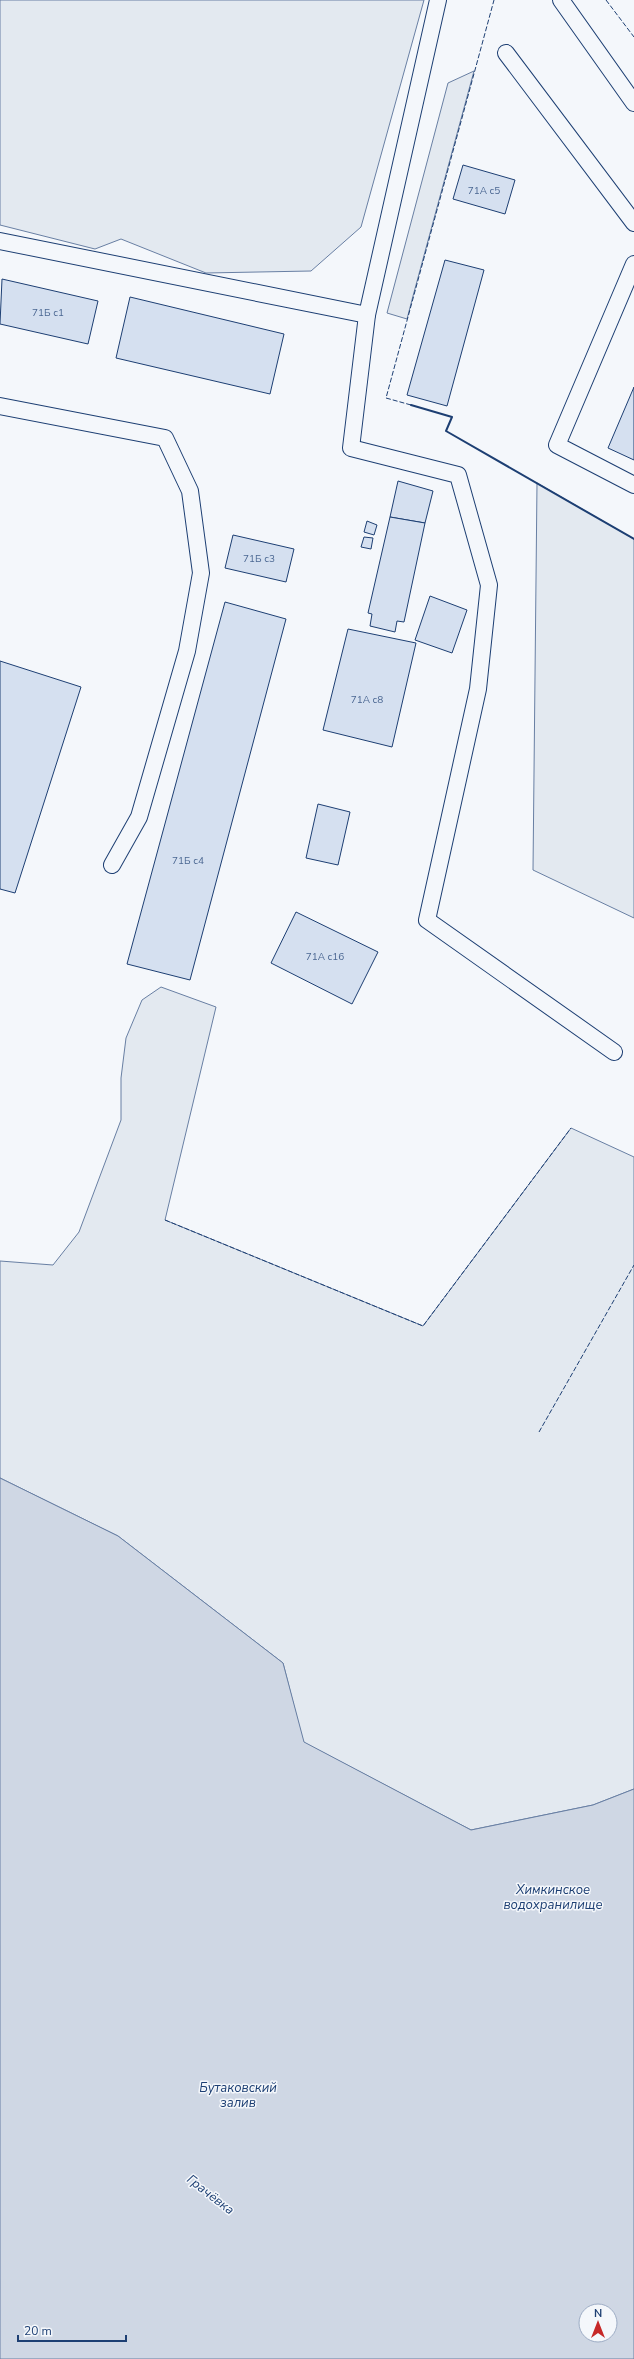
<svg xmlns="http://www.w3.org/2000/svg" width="634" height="2359" font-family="'Nunito Sans',sans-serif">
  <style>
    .green { fill: #e3e9f0; stroke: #687fa3 }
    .water { fill: #cfd7e4; stroke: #687fa3; fill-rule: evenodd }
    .building { fill: #d5e0f0; stroke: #1d3f73 }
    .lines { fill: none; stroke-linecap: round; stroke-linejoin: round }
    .service-casing { stroke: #1d3f73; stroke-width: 18 }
    .service { stroke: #f4f7fb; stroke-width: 16 }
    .fence { stroke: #1d3f73; stroke-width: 1; stroke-dasharray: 5 2; stroke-linecap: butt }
    .wall { stroke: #1d3f73; stroke-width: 2 }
    .labels { text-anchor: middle; stroke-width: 3; stroke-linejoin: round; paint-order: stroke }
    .number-label { font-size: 10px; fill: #4b6792 }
    .water-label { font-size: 13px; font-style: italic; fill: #1d3f73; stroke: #f4f7fb }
  </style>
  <rect width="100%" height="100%" fill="#f4f7fb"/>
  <!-- green -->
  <g class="green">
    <path d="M0,0H424L361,227L311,271L206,273L121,239L95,249L0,225Z"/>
    <path d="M474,71L413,296L407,319L387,313L448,83Z"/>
    <path d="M537,483L634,539V918L533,870Z"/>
    <path d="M161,987L216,1007L165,1220L423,1326L571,1128L634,1157V1789L593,1805L471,1830L303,1742L283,1663L118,1536L0,1478V1261L53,1265L79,1232L121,1120V1078L126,1038L142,1000Z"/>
  </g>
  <!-- water -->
  <path class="water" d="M0,1478L118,1536L283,1663L304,1742L471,1830L593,1805L634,1789V2359H0ZM586,2311H610V2335H586Z"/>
  <!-- building -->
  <g class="building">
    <path d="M463,165L515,180L505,214L453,199Z"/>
    <path d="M445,260L484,270L447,406L407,395Z"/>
    <path d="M2,279L98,301L88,344L0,324Z"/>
    <path d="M130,297L284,334L270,394L116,358Z"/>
    <path d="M634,387V460L608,448Z"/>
    <path d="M398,481L433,491L425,523L390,517Z"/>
    <path d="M390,517L425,523L404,622L397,621L395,632L370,626L372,614L368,613Z"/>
    <path d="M367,521L377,525L374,535L364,532Z"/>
    <path d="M233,535L294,549L286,582L225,568Z"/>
    <path d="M364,537L373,538L371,549L361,547Z"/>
    <path d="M430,596L467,610L452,653L415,640Z"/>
    <path d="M225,602L286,619L190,980L127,964Z"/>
    <path d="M348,629L416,643L392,747L323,730Z"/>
    <path d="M0,661L81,687L15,893L0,889Z"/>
    <path d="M318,804L350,812L338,865L306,858Z"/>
    <path d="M296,912L378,952L352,1004L271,963Z"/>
  </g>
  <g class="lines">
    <!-- service casing -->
    <g class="service-casing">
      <g id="service">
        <path d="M438,0L367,315L351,448L458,475L489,585L478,689L427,920L614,1052"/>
        <path d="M561,0L634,103"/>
        <path d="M506,53L634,223"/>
        <path d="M0,241L367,315"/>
        <path d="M634,264L557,445L634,485"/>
        <path d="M0,406L165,438L190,491L201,573L187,651L139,817L112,865"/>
      </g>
    </g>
    <!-- service -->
    <use href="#service" class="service"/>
    <!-- fence -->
    <g class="fence">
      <path d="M606,0L634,37"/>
      <path d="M411,405L386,398L494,0"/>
      <path d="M165,1220L423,1326L571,1128"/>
      <path d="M539,1432L634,1265"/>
    </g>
    <!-- wall -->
    <path class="wall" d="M411,405L452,417L446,431L634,539"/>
  </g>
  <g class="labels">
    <!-- number labels -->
    <g class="number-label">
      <text x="484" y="194">71А с5</text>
      <text x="48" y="316">71Б с1</text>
      <text x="259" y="562">71Б с3</text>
      <text x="367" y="703">71А с8</text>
      <text x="188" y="864">71Б с4</text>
      <text x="325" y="960">71А с16</text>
    </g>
    <!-- water labels -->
    <g class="water-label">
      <text x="553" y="1894">Химкинское<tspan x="553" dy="15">водохранилище</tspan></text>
      <text x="238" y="2092">Бутаковский<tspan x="238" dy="15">залив</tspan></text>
      <text transform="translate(211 2194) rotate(38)" y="5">Грачёвка</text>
    </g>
  </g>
  <!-- north arrow -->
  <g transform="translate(598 2323)"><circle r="19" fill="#f4f7fb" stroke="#9eadc5"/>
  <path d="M0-3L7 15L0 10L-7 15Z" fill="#c62828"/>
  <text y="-6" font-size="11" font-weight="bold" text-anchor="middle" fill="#1d3f73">N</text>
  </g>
  <!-- scale -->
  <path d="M18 2335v6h108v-6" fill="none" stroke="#1d3f73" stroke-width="2"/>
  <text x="24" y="2335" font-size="12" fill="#1d3f73" stroke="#f4f7fb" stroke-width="3" paint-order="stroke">20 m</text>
</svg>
